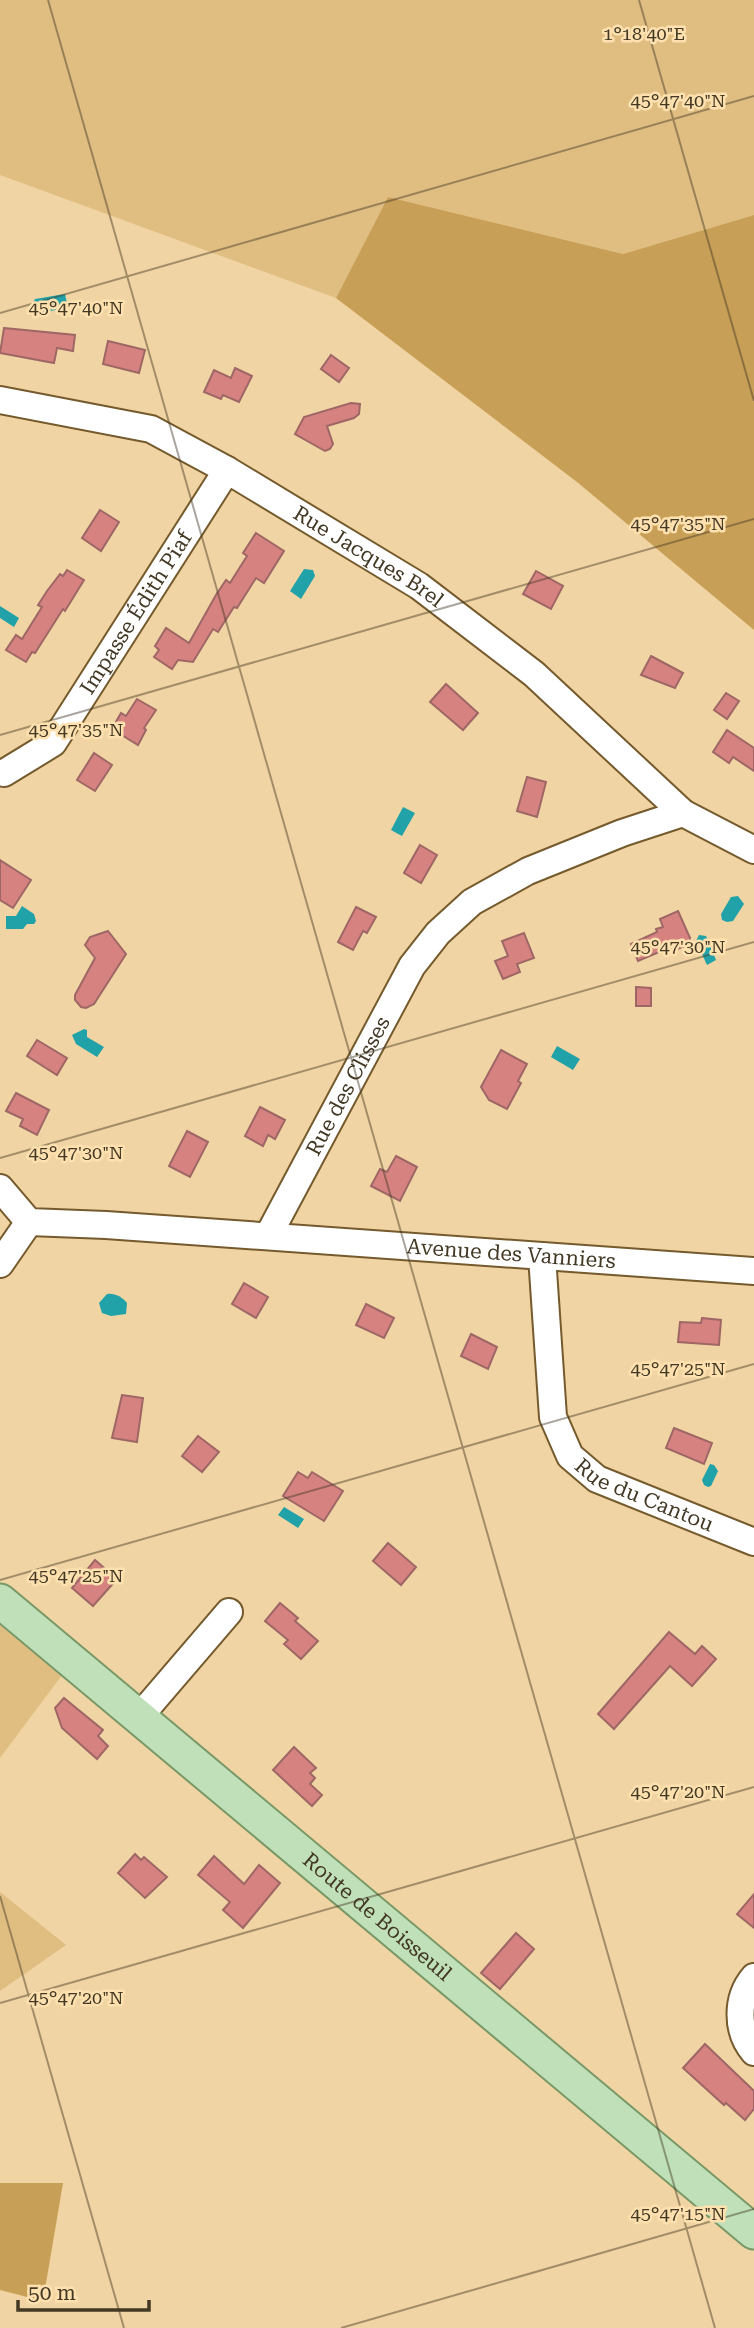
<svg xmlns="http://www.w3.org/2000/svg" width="754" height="2328" font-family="'Roboto Serif',serif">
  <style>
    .green { fill: #e0be82 }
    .forest { fill: #c89f56 }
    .water { fill: #21a2a9 }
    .building { fill: #d68281; stroke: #9e6766; stroke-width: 2 }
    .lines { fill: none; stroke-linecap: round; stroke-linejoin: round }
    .minor-casing { stroke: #745a2c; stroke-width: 30 }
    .major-casing { stroke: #799867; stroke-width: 37 }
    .minor { stroke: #fff; stroke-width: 26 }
    .major { stroke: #c0e0b9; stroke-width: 33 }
    .ticks { fill: none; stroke: #433824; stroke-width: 2; stroke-opacity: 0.45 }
    .labels { text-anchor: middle; stroke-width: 5; stroke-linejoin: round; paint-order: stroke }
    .street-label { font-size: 21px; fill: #433824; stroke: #fee1af }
    .ticks-label { font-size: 18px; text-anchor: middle; fill: #433824; stroke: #fee1af; stroke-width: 5; stroke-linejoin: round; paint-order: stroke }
  </style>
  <rect width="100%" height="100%" fill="#f1d4a3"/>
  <!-- green -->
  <g class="green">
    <path d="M0,0H754V215L623,254L388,197L336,298L0,175Z"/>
    <path d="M0,1625L62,1675L0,1758Z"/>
    <path d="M0,1892L66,1945L0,1991Z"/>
  </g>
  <!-- forest -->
  <g class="forest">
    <path d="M388,197L623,254L754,215V630L577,482L336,298Z"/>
    <path d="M0,2183H63L43,2301L0,2290Z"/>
  </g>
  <!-- water -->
  <g class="water">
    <path d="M65,294L68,308L38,313L32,305L35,299Z"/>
    <path d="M304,569L313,570L315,576L301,599L290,591Z"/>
    <path d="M0,606L19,618L14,627L0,618Z"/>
    <path d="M403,807L415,813L402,836L391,830Z"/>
    <path d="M738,896L744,904L733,921L727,922L722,920L721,914L731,897Z"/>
    <path d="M22,906L34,914L36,921L34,924H27L23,929H6V916H16Z"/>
    <path d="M699,935L706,936L716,960L707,965L696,941Z"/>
    <path d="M84,1029L87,1030V1037L104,1047L97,1057L76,1044L72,1035Z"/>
    <path d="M557,1046L580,1059L573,1070L551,1057Z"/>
    <path d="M107,1294C115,1293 122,1297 127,1303L126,1314L111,1316L102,1313L99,1303Z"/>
    <path d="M710,1464L714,1465L718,1471L711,1486L708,1487L704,1485L702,1480Z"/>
    <path d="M284,1507L304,1519L298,1528L278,1515Z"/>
  </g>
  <!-- building -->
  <g class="building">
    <path d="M4,328L75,335L73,351L57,348L54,363L0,353Z"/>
    <path d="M108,341L145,350L139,373L103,364Z"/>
    <path d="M331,355L349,368L339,382L321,369Z"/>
    <path d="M235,368L252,376L239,402L223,395L221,399L204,392L214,370L231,378Z"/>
    <path d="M351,403L360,404L359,414L354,418L327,426L333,444L330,449L325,451L295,434L304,417Z"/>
    <path d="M100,510L119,522L101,551L82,538Z"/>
    <path d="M256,533L284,551L264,583L256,578L237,608L234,607L218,632L213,629L193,662L178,660L172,669L154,657L159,650L155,646L166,628L189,643L216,595L226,580L230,583L247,556L243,553Z"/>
    <path d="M67,570L84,580L65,611L63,609L35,653L32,652L26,662L6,650L16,635L22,639L42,607L38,605L47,591L60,574L63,576Z"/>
    <path d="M536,571L563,586L551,609L523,594Z"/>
    <path d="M651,656L683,673L675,688L641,675Z"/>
    <path d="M446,684L478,713L463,730L430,702Z"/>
    <path d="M726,693L739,701L727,719L714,710Z"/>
    <path d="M137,699L156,710L144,728L146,730L138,745L112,729L121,713L126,716Z"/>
    <path d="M727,730L754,748V771L733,757L729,763L713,752Z"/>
    <path d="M94,753L112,765L95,791L77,780Z"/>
    <path d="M527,777L546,782L537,817L517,811Z"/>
    <path d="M420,845L437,855L421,883L404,873Z"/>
    <path d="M0,860L31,880L13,908L0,900Z"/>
    <path d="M356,907L376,917L367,933L363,931L353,950L338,942Z"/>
    <path d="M678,911L690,938L689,944L675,950L671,947L638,961L631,944L657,932L656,929L663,927L660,919Z"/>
    <path d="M108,931L126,954L94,1004L86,1008L81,1007L75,1000V995L95,958L85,945L90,937Z"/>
    <path d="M524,933L534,958L517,964L520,972L503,979L495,961L508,956L502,941Z"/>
    <path d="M636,987L651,988V1006H636Z"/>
    <path d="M37,1040L67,1058L57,1075L27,1056Z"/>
    <path d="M501,1050L527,1064L518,1081L521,1083L507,1109L489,1100L481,1087Z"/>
    <path d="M16,1093L49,1110L37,1135L20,1126L23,1119L6,1111Z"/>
    <path d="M260,1107L285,1120L275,1139L268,1135L263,1146L245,1136Z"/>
    <path d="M187,1131L208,1142L190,1177L169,1166Z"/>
    <path d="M396,1156L417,1167L400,1201L371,1186L380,1169L387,1172Z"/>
    <path d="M244,1283L268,1297L256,1318L232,1304Z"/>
    <path d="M366,1304L394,1318L384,1338L356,1325Z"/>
    <path d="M702,1318L721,1320L719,1345L678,1342L680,1322L701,1323Z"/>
    <path d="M471,1334L497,1347L488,1369L461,1356Z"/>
    <path d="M122,1395L143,1398L137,1442L112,1438Z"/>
    <path d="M674,1428L712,1443L704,1464L666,1448Z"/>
    <path d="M198,1436L219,1452L202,1472L182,1456Z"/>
    <path d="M298,1472L308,1478L312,1472L343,1491L324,1521L283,1496Z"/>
    <path d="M388,1543L416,1567L401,1585L373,1561Z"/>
    <path d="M95,1560L117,1579L93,1606L72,1588Z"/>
    <path d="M280,1603L298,1618L295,1621L318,1641L301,1659L284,1644L288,1640L265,1621Z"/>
    <path d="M669,1632L695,1654L702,1646L716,1659L692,1686L670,1666L614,1729L598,1714Z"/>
    <path d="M64,1698L103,1730L98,1736L108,1746L97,1759L62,1728L55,1708Z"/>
    <path d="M294,1747L316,1768L310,1773L315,1778L310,1784L322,1795L312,1806L273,1770Z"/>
    <path d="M135,1854L141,1860L144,1857L167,1877L145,1898L118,1873Z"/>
    <path d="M214,1856L244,1884L259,1865L280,1883L243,1928L223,1910L230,1902L198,1875Z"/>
    <path d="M754,1894V1928L737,1914Z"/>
    <path d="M516,1933L534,1949L500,1989L481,1973Z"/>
    <path d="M705,2044L754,2091V2109L745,2120L726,2103L724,2105L683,2068Z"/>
  </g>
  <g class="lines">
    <!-- minor casing -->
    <g class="minor-casing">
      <g id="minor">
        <path id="s1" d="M0,400L151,429L227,470L419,586L534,674L683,813L754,850"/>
        <path id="s2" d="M4,773L53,743L227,470"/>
        <path id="s3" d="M0,1188L29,1222L106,1225L754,1271"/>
        <path id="s4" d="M268,1236L412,966L438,933L472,902L528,871L622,833L683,813"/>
        <path id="s5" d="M542,1256L553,1417L570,1456L597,1479L754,1542"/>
        <path d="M0,1264L29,1222"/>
        <path d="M139,1717L229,1612"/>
        <path d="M754,1977C736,1998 736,2031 754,2052"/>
      </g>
    </g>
    <!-- major casing -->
    <g class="major-casing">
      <g id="major">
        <path id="s6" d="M0,1601L754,2232"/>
      </g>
    </g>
    <!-- minor -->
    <use href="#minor" class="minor"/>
    <!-- major -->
    <use href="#major" class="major"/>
  </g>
  <!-- ticks -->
  <path class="ticks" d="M48,0L715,2328M639,0L754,401M0,313L754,96M0,735L754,519M0,1158L754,942M0,1580L754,1364M0,1896L124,2328M0,2003L754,1787M341,2328L754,2209"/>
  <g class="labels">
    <!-- street labels -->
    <g class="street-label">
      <text dy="7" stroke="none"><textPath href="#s1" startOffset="406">Rue Jacques Brel</textPath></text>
      <text dy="7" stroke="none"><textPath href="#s2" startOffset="212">Impasse Édith Piaf</textPath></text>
      <text dy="7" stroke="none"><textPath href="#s4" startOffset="170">Rue des Clisses</textPath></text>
      <text dy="7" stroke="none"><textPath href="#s3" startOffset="528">Avenue des Vanniers</textPath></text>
      <text dy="7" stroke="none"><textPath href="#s5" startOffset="289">Rue du Cantou</textPath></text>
      <text dy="7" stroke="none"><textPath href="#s6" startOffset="492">Route de Boisseuil</textPath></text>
    </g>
  </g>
  <g class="ticks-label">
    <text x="644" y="40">1°18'40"E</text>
    <text x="678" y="107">45°47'40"N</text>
    <text x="76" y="314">45°47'40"N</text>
    <text x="678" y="530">45°47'35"N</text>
    <text x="76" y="736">45°47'35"N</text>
    <text x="678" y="953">45°47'30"N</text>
    <text x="76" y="1159">45°47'30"N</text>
    <text x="678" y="1375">45°47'25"N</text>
    <text x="76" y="1582">45°47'25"N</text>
    <text x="678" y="1798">45°47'20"N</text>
    <text x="76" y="2004">45°47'20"N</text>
    <text x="678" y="2220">45°47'15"N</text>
  </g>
  <!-- scale -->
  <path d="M18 2300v10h131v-10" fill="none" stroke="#433824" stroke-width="3.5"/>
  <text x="28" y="2300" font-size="21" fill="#433824" stroke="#fee1af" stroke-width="5" paint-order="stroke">50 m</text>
</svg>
